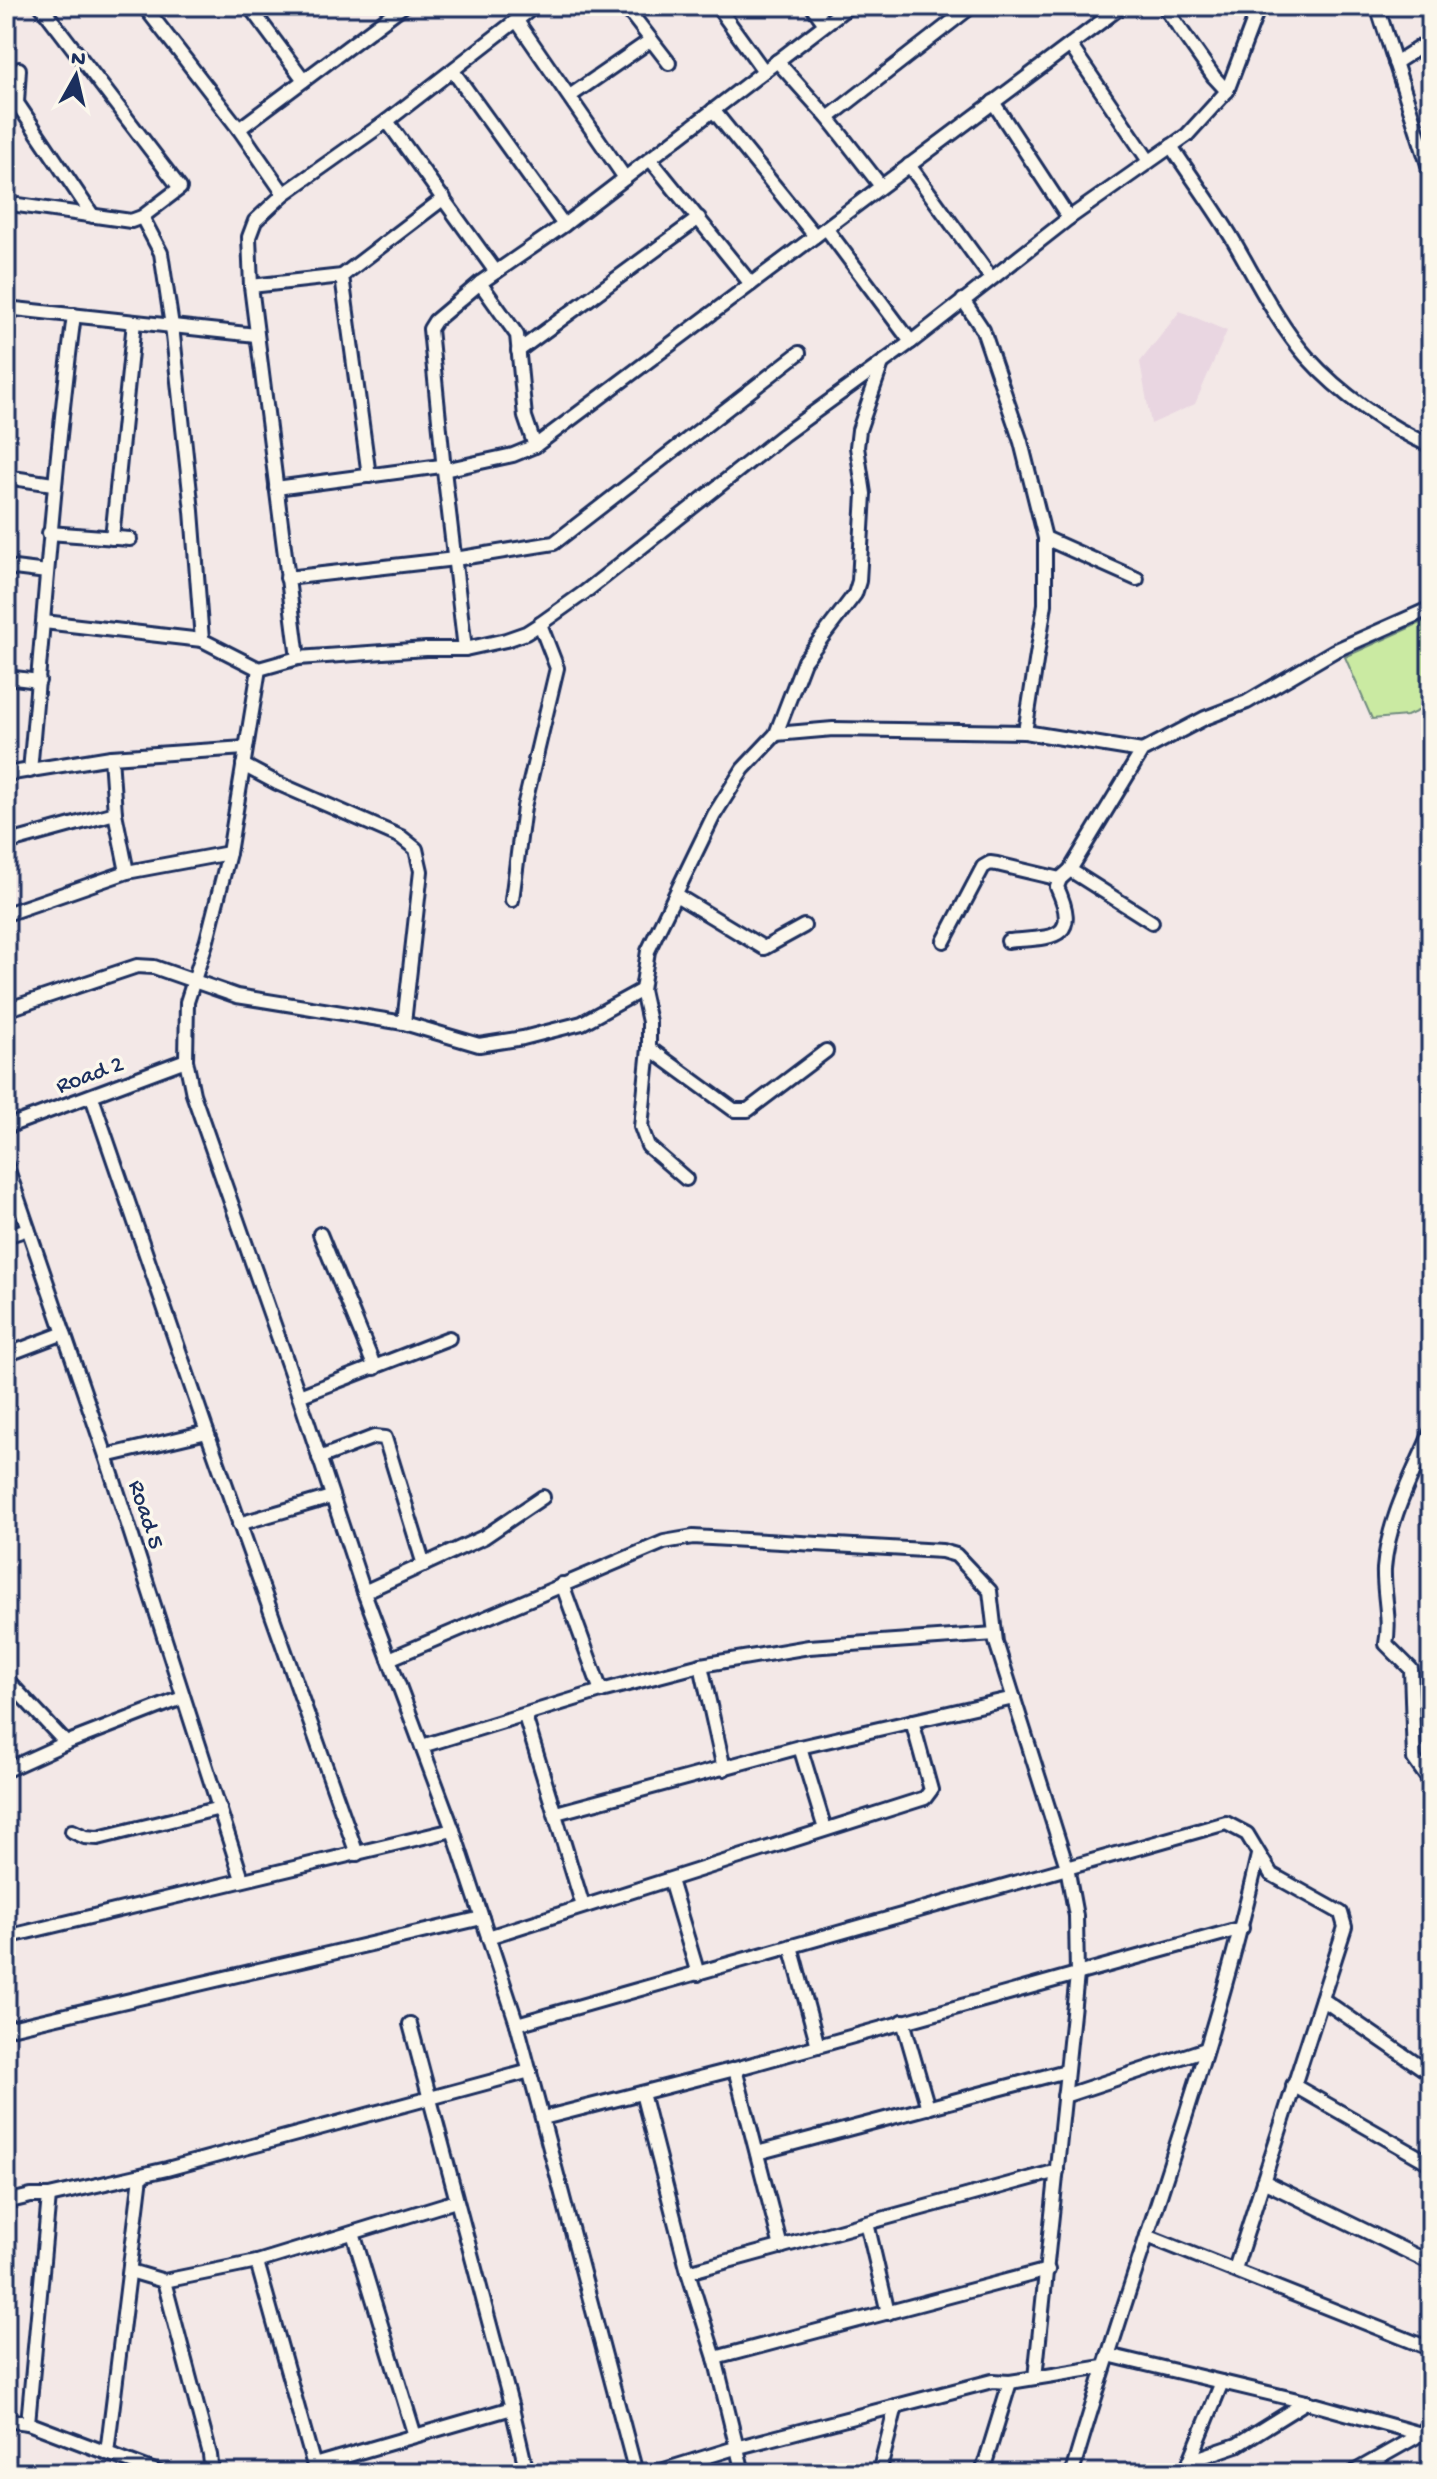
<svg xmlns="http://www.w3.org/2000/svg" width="1437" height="2479" font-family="'Gochi Hand',sans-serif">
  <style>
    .built { fill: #e9d6e1 }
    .green { fill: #caeaa2; stroke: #728c80; stroke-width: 2 }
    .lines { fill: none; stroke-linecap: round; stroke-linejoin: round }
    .minor-casing { stroke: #1b2f5e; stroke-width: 18 }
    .minor { stroke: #fbf7ec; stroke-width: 12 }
    .labels { text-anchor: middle; stroke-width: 7; stroke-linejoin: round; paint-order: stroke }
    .street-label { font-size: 24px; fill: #1b2f5e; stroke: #fbf7ec }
  </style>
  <rect width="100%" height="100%" fill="#f3e8e7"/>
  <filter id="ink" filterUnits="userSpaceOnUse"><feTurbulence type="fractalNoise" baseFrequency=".0125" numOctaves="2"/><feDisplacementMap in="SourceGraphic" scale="16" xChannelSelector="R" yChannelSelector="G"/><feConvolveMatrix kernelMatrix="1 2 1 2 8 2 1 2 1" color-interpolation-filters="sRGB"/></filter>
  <g filter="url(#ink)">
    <!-- built -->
    <path class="built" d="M1180,311L1227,331L1195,404L1151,424L1140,362Z"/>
    <!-- green -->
    <path class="green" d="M1431,618V705L1407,716L1372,719L1345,657Z"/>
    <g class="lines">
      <!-- minor casing -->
      <g class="minor-casing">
        <g id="minor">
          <path d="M144,6L239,129L284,194"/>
          <path d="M249,6L304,80"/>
          <path d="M625,6L669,63"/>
          <path d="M717,6L764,71"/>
          <path d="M812,6L825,24"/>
          <path d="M1164,6L1214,77L1227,91"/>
          <path d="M1377,6L1431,174"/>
          <path d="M517,21L625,178"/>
          <path d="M1070,45L1149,161"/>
          <path d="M777,61L828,118L881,186"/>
          <path d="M1395,63L1431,40"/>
          <path d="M19,69L17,103L93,216"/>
          <path d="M453,71L564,225"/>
          <path d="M570,96L651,40"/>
          <path d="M993,102L1069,218"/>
          <path d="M713,110L815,236"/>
          <path d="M828,118L972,6"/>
          <path d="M387,121L496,272"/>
          <path d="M239,129L403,6"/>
          <path d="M1171,146C1191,177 1213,206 1232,238C1255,277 1277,323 1307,357C1340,394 1386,426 1431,446"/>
          <path d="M650,159L751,284"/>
          <path d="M909,165L991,278"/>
          <path d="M18,205L131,221L142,217L180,188L41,6"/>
          <path d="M142,217L161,253L172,326L192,511L202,640"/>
          <path d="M826,228L911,342"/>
          <path d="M342,276L369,476"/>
          <path d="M480,283L517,335L525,417L535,446"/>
          <path d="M251,286L342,276L444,198"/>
          <path d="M963,300L983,330L1021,442L1045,538V604L1025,732"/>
          <path d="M6,308L256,335"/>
          <path d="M518,351L699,218"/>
          <path d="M6,477L53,484"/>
          <path d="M276,488L441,466L444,470L513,455L535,446L1122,6"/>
          <path d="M49,533L130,539"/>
          <path d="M112,538L134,322"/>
          <path d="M1045,538L1137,579"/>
          <path d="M6,567L47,572"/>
          <path d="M287,578L455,559L554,543L799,353"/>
          <path d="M44,622L202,640L259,669"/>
          <path d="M465,649L444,470L430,329L435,321L480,283L564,225L849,6"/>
          <path d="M298,658L251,286L249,237L255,221L284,194L387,121L535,6"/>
          <path d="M6,677L39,681"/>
          <path d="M776,734L833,729L1025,732L1142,751"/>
          <path d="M111,757L115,813L127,872"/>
          <path d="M243,765L277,783L401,837L416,849L421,871L404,1023"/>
          <path d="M30,771C44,619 54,467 74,315"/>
          <path d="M6,774L111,757L245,748"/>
          <path d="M6,843L115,813"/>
          <path d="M1070,870L1152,922"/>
          <path d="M676,895L764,948L804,926"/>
          <path d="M512,900L524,807L557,668L540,624"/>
          <path d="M6,914L127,872L229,853"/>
          <path d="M944,941L983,867L990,863L997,864L1060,879"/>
          <path d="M1008,941C1050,937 1082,942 1057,887L1060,879L1070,870L1142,751L1205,718L1247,702L1334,651L1431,608"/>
          <path d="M6,1010L137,966L154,967L237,996L404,1023L479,1045L523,1038L582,1023L642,990"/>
          <path d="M649,1048L734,1110H748L826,1051"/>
          <path d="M92,1097L207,1432L357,1854"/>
          <path d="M6,1127L186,1060"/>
          <path d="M6,1164L106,1456L242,1879"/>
          <path d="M686,1179L648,1146L641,1127L649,1048V1022L642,990L648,951L714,815L743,769L776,734L804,661L855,594L859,581L864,494L857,447L859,430L882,363"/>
          <path d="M320,1234L375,1368"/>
          <path d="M6,1236L28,1229"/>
          <path d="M6,1355L64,1333"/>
          <path d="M299,1396L449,1338"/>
          <path d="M1431,1432C1412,1477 1388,1519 1384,1569C1383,1594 1391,1618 1386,1644L1411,1669L1414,1759L1431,1783"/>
          <path d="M106,1456L207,1432"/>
          <path d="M319,1458L374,1437L385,1438L424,1565"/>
          <path d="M239,1524L331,1497"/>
          <path d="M562,1584L601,1691"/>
          <path d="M364,1592L484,1537L543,1497"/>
          <path d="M389,1659L664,1542L693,1537L942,1551L956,1555L990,1591L996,1642L1067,1867L1076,1916L1077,1975L1035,2378"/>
          <path d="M701,1665L724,1769"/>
          <path d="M6,1679L66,1743"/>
          <path d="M525,1716L583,1906"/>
          <path d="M422,1746L601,1691L701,1665L809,1647L995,1634"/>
          <path d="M800,1747L825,1829"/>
          <path d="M6,1770L66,1743L182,1698"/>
          <path d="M556,1813L800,1747L1014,1698"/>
          <path d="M72,1831L85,1837L98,1838L220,1808"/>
          <path d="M670,1880L698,1974"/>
          <path d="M6,1937L453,1830"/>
          <path d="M488,1937L925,1798L931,1790L912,1721"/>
          <path d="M791,1946L818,2046"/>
          <path d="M1322,1999L1431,2074"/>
          <path d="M903,2021L928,2108"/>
          <path d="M410,2024L512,2408L527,2473"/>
          <path d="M517,2024L1226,1823L1247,1834L1271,1874L1341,1913L1345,1927L1235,2269"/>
          <path d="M6,2029L482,1918"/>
          <path d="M735,2069L781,2247"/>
          <path d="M1293,2085L1431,2164"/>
          <path d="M642,2093L688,2272L715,2358L743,2473"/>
          <path d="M1064,2096L1206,2049"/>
          <path d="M543,2118L735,2069L1242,1928"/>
          <path d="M757,2153L1066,2071"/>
          <path d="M1263,2181L1431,2263"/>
          <path d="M6,2202L31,2196H49L167,2169L530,2071"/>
          <path d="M867,2223L888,2313"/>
          <path d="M353,2233L415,2436"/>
          <path d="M1147,2236L1431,2349"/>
          <path d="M257,2262L316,2473"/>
          <path d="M130,2271L164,2281L257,2262L456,2201"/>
          <path d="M688,2272L1057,2171"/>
          <path d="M164,2281L210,2455L212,2473"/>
          <path d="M1108,2355L1306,2402L1421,2434"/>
          <path d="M715,2358L1048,2270"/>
          <path d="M6,2420L28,2423L160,2473"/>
          <path d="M28,2423L49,2196"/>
          <path d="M107,2453L141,2176"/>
          <path d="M1190,2461L1237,2445L1306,2402"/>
          <path d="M314,2465L512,2408"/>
          <path d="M636,2473L517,2024L453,1830L364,1592L299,1396L193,1094L186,1060L187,1002L207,940L229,853L259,669L298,658L426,649H465L506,640L526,633L540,624L585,592L783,435L911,342L1069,218L1187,135L1227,91L1259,6"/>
          <path d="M654,2473L735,2448L992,2381L1010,2382L1103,2367"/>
          <path d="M879,2473L896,2406"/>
          <path d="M982,2473L1010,2382"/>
          <path d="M1072,2473C1132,2267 1211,2065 1258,1855"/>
          <path d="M1185,2473L1222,2382"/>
          <path d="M1352,2473L1421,2434L1431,2422"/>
        </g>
      </g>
      <!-- minor -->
      <use href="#minor" class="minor"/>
    </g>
  </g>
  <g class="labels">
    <!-- street labels -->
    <g class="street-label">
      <text transform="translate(89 1073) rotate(-20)" y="8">Road 2</text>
      <text transform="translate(148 1514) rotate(72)" y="8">Road 5</text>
    </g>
  </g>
  <!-- margin -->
  <rect width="1437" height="2479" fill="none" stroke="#fbf7ec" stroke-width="32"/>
  <rect x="16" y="16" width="1405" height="2447" fill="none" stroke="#1b2f5e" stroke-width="3" filter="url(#ink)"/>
  <!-- north arrow -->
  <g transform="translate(76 76) rotate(8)" stroke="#fbf7ec" stroke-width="6" paint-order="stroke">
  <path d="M0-6L14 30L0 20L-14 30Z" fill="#1b2f5e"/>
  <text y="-12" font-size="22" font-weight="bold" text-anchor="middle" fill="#1b2f5e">N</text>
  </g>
</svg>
